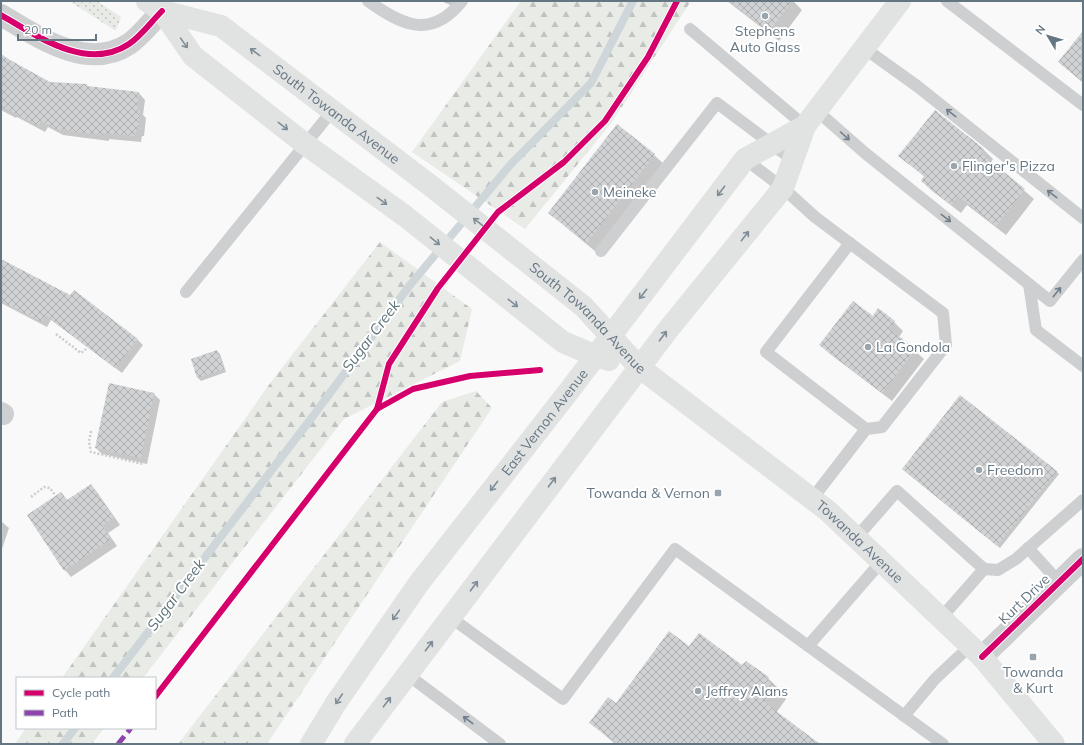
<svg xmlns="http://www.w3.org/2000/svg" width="1084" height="745" font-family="Mulish,sans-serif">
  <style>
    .grass { fill: url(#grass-dots) }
    .forest { fill: url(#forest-firs) }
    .shadow { fill: #0003 }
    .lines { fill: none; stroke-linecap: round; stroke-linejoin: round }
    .stream { stroke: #ced6d9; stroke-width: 8 }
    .building { fill: url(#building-cross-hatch) }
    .path { stroke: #cbcccd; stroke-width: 2.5; stroke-dasharray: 2 2; stroke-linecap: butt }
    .service { stroke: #cecfd0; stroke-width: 12 }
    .minor { stroke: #cecfd0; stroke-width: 22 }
    .secondary { stroke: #e1e2e2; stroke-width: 22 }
    .quiet { stroke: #8e44ad; stroke-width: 5; stroke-dasharray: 10 5; stroke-linecap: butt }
    .cycleway-casing { stroke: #fff; stroke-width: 8 }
    .cycleway { stroke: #d6006c; stroke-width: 6 }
    .oneway { stroke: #7e8c96 }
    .oneway2 { stroke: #707f8b }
    .poi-dot { fill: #99a4ac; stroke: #fff; stroke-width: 1.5 }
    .labels { text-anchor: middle; stroke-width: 4; stroke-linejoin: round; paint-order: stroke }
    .poi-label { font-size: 14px; fill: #657683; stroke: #fff; text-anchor: start }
    .street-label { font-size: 14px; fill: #657683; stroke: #fff }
    .water-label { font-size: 15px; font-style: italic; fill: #60757c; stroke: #fff }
  </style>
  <defs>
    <pattern id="grass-dots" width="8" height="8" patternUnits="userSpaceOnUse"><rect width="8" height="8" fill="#e8ebe6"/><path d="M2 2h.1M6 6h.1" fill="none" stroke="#c0c3c0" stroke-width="1.8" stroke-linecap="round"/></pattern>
    <pattern id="forest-firs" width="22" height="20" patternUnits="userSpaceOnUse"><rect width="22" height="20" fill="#e8ebe6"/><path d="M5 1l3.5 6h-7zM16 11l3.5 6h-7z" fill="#c0c3c0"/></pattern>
    <pattern id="building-cross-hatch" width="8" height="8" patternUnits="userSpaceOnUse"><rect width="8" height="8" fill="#d0d2d3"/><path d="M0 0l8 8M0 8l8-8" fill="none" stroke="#acafb1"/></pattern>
  </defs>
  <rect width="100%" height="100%" fill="#f9f9f9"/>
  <!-- grass -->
  <path class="grass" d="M69,1H97L121,17L116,31Z"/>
  <!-- forest -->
  <g class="forest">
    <path d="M521,1H691L612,122L525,229L412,152Z"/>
    <path d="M380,242L472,309L460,361L344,419L143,678H62L271,382Z"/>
    <path d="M476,391L492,408L267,744H178L442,402Z"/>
    <path d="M26,728H104L92,744H15Z"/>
  </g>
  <!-- shadow -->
  <g class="shadow">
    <path d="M441,1H460L457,8Z"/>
    <path d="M727,1H793L802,10L779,41Z"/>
    <path d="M1083,32V83L1059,62Z"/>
    <path d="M1,54L20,67L50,83L87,85L89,88L139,93L145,100L143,115L146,118L144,136H142L141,142L109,139V141L63,135L48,127L45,132L17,117L16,118L1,110Z"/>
    <path d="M935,112L984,150L993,159L991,162L1034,199L1006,235L967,205L961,213L931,190L922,181L925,177L900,156Z"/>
    <path d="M654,155L664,164L596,252L549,213Z"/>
    <path d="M1,260L137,339L143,345L122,373L51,320L47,327L1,303Z"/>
    <path d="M873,318L894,322L903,331L899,337L924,359L892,401L830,354L821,345Z"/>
    <path d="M217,351L220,354L226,372L201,381L198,378L192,360Z"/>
    <path d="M109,385L154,394L160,400L147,464L102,454L96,448Z"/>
    <path d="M1056,471L1059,474L1000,548L906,472Z"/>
    <path d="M91,485L97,492L120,525L108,533L117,546L71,577L65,570L28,516L61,493L68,501Z"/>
    <path d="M1,521L9,528L1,552Z"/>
    <path d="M689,648L768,678L780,690L779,692L786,699L776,713L818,744H615L591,723Z"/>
  </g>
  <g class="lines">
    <!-- stream -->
    <g class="stream">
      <path d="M113,678L313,416L410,285L511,164L591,83L633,1"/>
      <path d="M63,744L75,728"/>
    </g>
  </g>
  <!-- building -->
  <g class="building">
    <path d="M729,1H792L769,32Z"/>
    <path d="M1083,31V82L1058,62Z"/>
    <path d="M1,55L50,82L87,84V86L139,92L137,110H140L138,131L136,130L135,136L103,133V135L56,129L41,121L39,126L1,106Z"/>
    <path d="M935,110L984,149L981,153L1025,189L996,226L958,196L951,205L921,181L924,176L898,156Z"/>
    <path d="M617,124L655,154L587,243L548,213Z"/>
    <path d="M1,259L70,295L74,290L138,339L115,368L45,315L42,322L1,301Z"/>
    <path d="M853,301L873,316L878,308L895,321L889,329L916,349L882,393L819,345Z"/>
    <path d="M217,350L224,369L197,378L191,359Z"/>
    <path d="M109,383L154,393L141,458L95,448Z"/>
    <path d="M960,395L1057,471L997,546L902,469Z"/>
    <path d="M91,484L114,518L102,526L111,539L64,571L27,515L61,492L67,500Z"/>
    <path d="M669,631L689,646L699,633L742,665L746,661L769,677L767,680L775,686L764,702L820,744H618L589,723L608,697L616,703Z"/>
  </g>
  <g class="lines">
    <!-- path -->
    <g class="path">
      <path d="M56,334L81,353L86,349"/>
      <path d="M91,431L89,442L91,452L143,464L146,454"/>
      <path d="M31,497L44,487L50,488L55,495"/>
    </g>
    <!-- service -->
    <g class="service">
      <path d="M368,1C402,25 431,40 462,1"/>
      <path d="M947,1L1083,105"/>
      <path d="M690,29L805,126"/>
      <path d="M864,48L917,86L1083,218"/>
      <path d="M816,110L865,153L1050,301L1083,260"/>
      <path d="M745,159L783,188L815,217L943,313L946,345L882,427L866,429L812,499"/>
      <path d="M850,243L766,352L866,429"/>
      <path d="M601,251L717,103L793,160"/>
      <path d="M1029,284L1036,330L1083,366"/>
      <path d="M186,292L332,111"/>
      <path d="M856,538L897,491L984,569L941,618"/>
      <path d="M1028,548L1059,582"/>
      <path d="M984,569L998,570L1016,559L1083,500"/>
      <path d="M450,617L563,699L675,549L943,744"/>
      <path d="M808,646L881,562"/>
      <path d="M408,675L500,744"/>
      <path d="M904,716L935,679L970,646"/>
    </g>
    <!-- minor -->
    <g class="minor">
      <path d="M1,15C37,36 87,72 129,44C141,36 151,22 162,11"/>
      <path d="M1,413L3,414"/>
      <path d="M982,657L1083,559"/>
    </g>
    <!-- secondary -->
    <g class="secondary">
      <path d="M147,1L162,11L193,56L305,144L405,216L563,342L596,356L609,360"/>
      <path id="s1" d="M162,11L221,26L431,186L583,306L639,367L828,511L982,657L1054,744"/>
      <path id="s2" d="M311,744L336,703L419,583L569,391L745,159L805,126"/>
      <path d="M355,744L667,331L783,188L805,126L900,1"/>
    </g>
    <!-- quiet -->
    <path class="quiet" d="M118,744L131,728"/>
    <!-- cycleway casing -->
    <g class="cycleway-casing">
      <g id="cycleway">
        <path d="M1,15C37,36 87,72 129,44C141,36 151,22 162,11"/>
        <path d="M377,409L413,389L470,376L540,370"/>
        <path d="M982,657L1083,559"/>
        <path d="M155,697L377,409L389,364L438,288L498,212L564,162L605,121L648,57L677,1"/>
      </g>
    </g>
    <!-- cycleway -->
    <use href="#cycleway" class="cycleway"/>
  </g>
  <!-- one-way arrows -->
  <defs><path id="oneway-shaft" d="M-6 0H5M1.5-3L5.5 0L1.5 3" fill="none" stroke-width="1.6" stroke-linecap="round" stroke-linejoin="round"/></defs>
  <g class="oneway">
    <use href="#oneway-shaft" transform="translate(184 43) rotate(55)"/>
    <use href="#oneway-shaft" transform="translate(255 52) rotate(-143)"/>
    <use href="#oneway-shaft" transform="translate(283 126) rotate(38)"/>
    <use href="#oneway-shaft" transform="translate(721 191) rotate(127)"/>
    <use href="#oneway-shaft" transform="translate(382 201) rotate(36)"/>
    <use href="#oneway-shaft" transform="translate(478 222) rotate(-142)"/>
    <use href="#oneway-shaft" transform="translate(745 236) rotate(-52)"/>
    <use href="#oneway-shaft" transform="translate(435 241) rotate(39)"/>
    <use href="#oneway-shaft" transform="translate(643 294) rotate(128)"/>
    <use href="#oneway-shaft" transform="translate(513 303) rotate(38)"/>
    <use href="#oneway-shaft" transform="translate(663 336) rotate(-53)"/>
    <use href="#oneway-shaft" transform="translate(552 482) rotate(-53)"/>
    <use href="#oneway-shaft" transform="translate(494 486) rotate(128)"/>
    <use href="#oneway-shaft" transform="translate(474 586) rotate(-53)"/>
    <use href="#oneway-shaft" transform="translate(396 615) rotate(125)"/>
    <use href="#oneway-shaft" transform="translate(429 646) rotate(-53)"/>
    <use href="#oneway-shaft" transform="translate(339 699) rotate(124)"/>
    <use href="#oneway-shaft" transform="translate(387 702) rotate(-53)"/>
  </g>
  <g class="oneway2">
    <use href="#oneway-shaft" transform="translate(951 113) rotate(-142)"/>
    <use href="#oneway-shaft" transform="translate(845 136) rotate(42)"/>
    <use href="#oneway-shaft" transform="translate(1052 194) rotate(-142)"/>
    <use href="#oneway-shaft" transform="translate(946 218) rotate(38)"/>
    <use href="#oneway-shaft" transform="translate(1057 292) rotate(-51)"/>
    <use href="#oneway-shaft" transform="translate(468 720) rotate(-143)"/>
  </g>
  <!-- markers -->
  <g class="poi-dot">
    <circle cx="765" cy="16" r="4"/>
    <circle cx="954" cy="166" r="4"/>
    <circle cx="595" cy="192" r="4"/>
    <circle cx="868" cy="347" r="4"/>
    <circle cx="979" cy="470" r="4"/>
    <rect x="714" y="489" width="8" height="8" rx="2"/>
    <rect x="1029" y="653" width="8" height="8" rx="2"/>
    <circle cx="698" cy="691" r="4"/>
  </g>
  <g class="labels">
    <!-- poi labels -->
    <g class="poi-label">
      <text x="765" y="36" text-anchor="middle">Stephens<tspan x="765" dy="16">Auto Glass</tspan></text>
      <text x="962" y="171">Flinger's Pizza</text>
      <text x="603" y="197">Meineke</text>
      <text x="876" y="352">La Gondola</text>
      <text x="987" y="475">Freedom</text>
      <text x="710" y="498" text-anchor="end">Towanda &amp; Vernon</text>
      <text x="1033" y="677" text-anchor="middle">Towanda<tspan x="1033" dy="16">&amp; Kurt</tspan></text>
      <text x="706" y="696">Jeffrey Alans</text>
    </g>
    <!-- street labels -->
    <g class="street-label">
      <text dy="5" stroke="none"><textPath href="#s1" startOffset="206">South Towanda Avenue</textPath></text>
      <text dy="5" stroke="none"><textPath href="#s1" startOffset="530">South Towanda Avenue</textPath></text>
      <text dy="5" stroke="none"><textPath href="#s2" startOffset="398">East Vernon Avenue</textPath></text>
      <text dy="5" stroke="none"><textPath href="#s1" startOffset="883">Towanda Avenue</textPath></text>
      <text transform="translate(1024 599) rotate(-44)" y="5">Kurt Drive</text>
    </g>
    <!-- water labels -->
    <g class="water-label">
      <text transform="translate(371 336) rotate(-53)" y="5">Sugar Creek</text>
      <text transform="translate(176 595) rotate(-53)" y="5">Sugar Creek</text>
    </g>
  </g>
  <!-- border -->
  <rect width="1084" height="745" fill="none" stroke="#657683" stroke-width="4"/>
  <!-- legend -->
  <rect x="16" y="677" width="140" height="52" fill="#ffffff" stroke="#c1c8cd"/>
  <rect x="24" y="690" width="20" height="6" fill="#d6006c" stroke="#c1c8cd"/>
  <text x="52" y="697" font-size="12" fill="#657683">Cycle path</text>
  <rect x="24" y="710" width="20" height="6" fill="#8e44ad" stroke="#c1c8cd"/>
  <text x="52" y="717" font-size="12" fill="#657683">Path</text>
  <!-- north arrow -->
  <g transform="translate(1048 36) rotate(308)" stroke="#ffffff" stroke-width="3" paint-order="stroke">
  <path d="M0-3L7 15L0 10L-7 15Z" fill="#657683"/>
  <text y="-6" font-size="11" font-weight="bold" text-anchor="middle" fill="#657683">N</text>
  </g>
  <!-- scale -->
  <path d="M18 34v6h78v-6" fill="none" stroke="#657683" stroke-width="2"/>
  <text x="24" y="34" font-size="12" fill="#657683" stroke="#ffffff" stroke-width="3" paint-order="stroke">20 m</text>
</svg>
